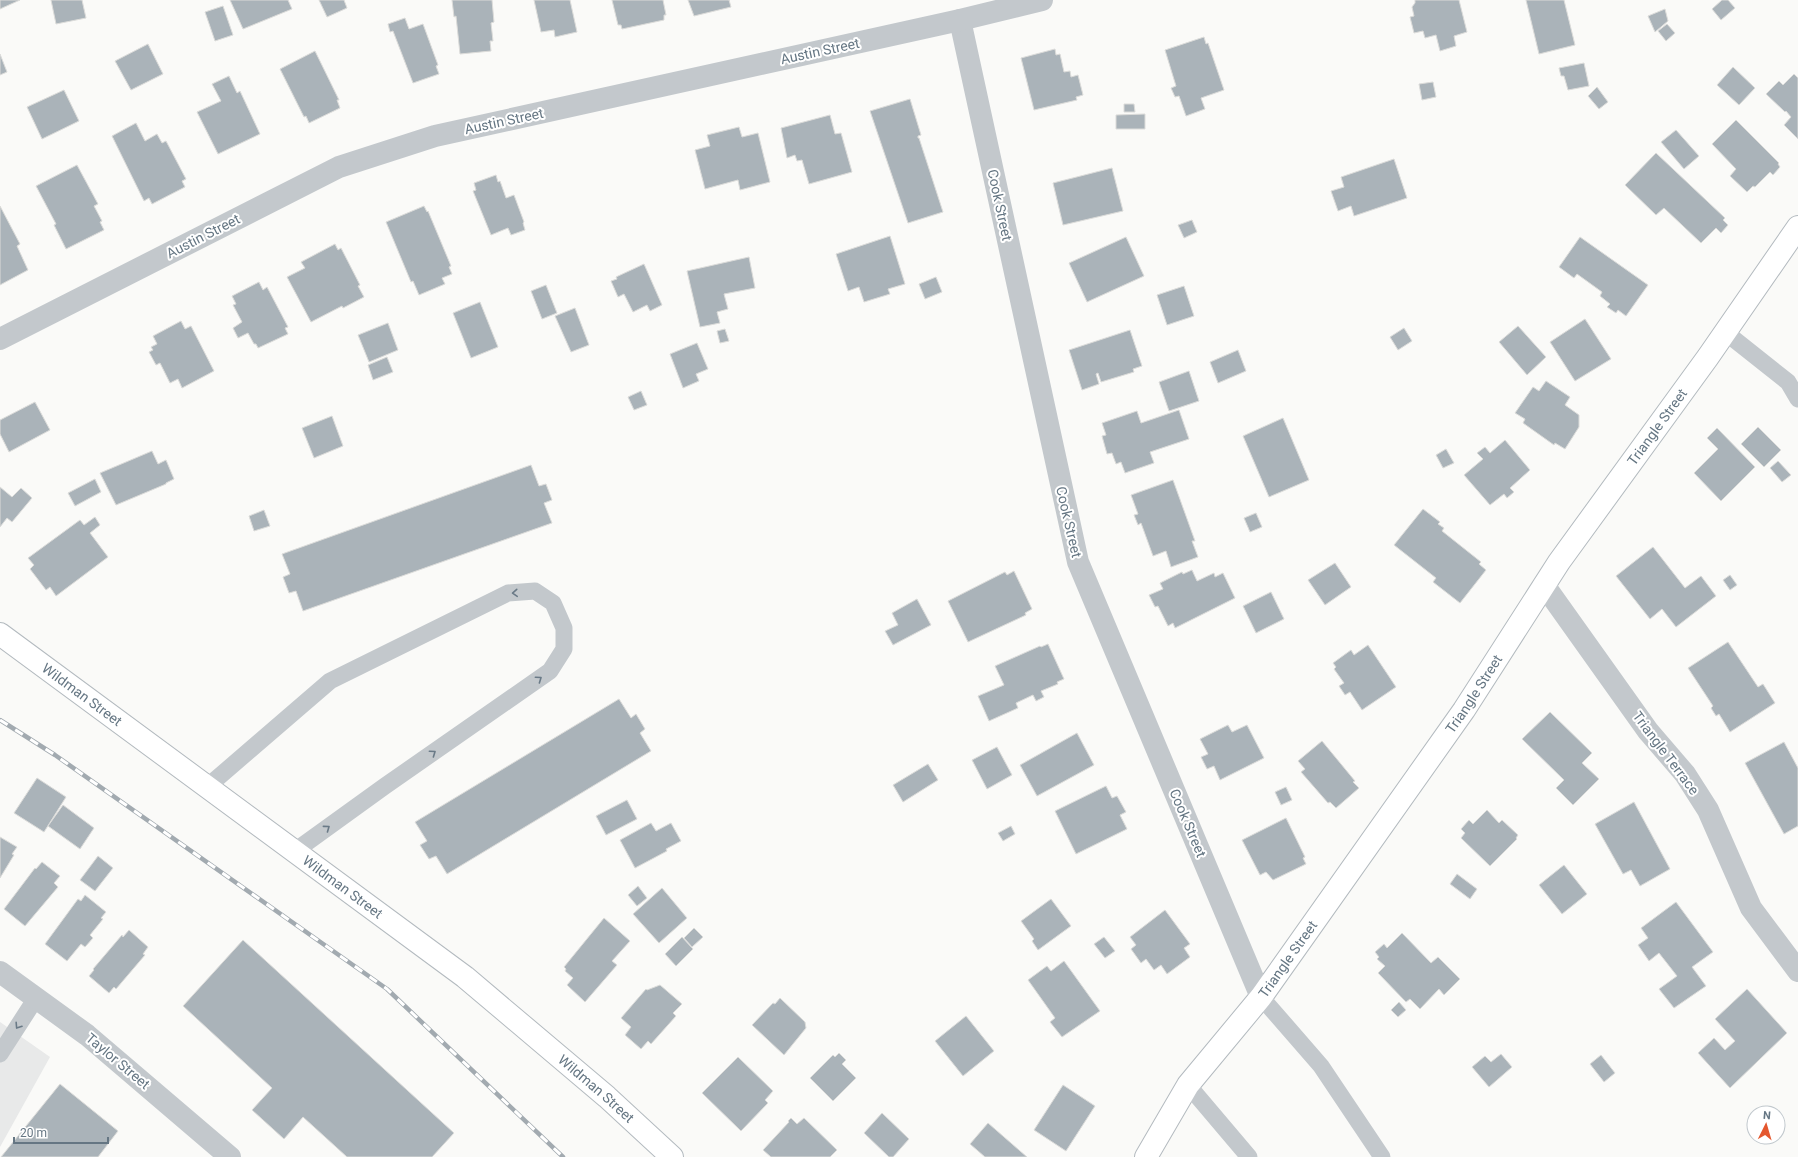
<svg xmlns="http://www.w3.org/2000/svg" width="1798" height="1157" font-family="Roboto,sans-serif">
  <style>
    .built { fill: #e8e9e9 }
    .building { fill: #aab3b9; stroke: #dcdcda }
    .lines { fill: none; stroke-linecap: round; stroke-linejoin: round }
    .secondary-casing { stroke: #b3babf; stroke-width: 24 }
    .lane { stroke: #c3c8cc; stroke-width: 17 }
    .street { stroke: #c3c8cc; stroke-width: 22 }
    .secondary { stroke: #fff; stroke-width: 22 }
    .rail-casing { stroke: #a2aab0; stroke-width: 4.5 }
    .rail { stroke: #fff; stroke-width: 3; stroke-dasharray: 9; stroke-linecap: butt }
    .oneway { stroke: #6a7a87 }
    .labels { text-anchor: middle; stroke-width: 4; stroke-linejoin: round; paint-order: stroke }
    .street-label { font-size: 14px; fill: #657683; stroke: #fff }
  </style>
  <rect width="100%" height="100%" fill="#fafaf8"/>
  <!-- built -->
  <path class="built" d="M0,1022L50,1057L0,1147Z"/>
  <!-- building -->
  <g class="building">
    <path d="M0,0H20L0,9Z"/>
    <path d="M51,0H82L86,18L56,24Z"/>
    <path d="M230,0H288L292,9L243,29Z"/>
    <path d="M319,0H344L347,8L327,17Z"/>
    <path d="M452,0H492L494,22L491,23L493,41H490L491,51L460,54L456,16L454,17Z"/>
    <path d="M534,0H570L577,32L555,37L554,30L541,32Z"/>
    <path d="M612,0H663L666,15H664V20L622,29L621,25H618Z"/>
    <path d="M688,0H730H729L731,7L694,16Z"/>
    <path d="M1415,0H1459L1467,32L1454,36L1456,46L1440,51L1436,35L1425,38L1423,31L1414,33L1410,17L1414,16L1412,7L1415,3Z"/>
    <path d="M1526,0H1564L1575,45L1539,54Z"/>
    <path d="M1722,0H1728L1735,8L1721,20L1712,9Z"/>
    <path d="M223,6L233,35L215,41L205,12Z"/>
    <path d="M1665,9L1668,21L1655,32L1648,16Z"/>
    <path d="M405,18L409,29L423,24L438,65L436,66L439,74L413,83L393,31L390,32L388,24Z"/>
    <path d="M1667,24L1675,33L1666,41L1658,31Z"/>
    <path d="M1204,37L1206,44L1208,43L1224,90L1201,98L1205,109L1186,116L1179,96L1175,97L1171,88L1176,86L1165,50Z"/>
    <path d="M148,44L163,74L131,90L115,61Z"/>
    <path d="M1055,49L1056,55L1060,54L1064,72L1070,71L1071,77L1078,75L1083,95L1076,97L1077,100L1034,110L1021,58Z"/>
    <path d="M315,51L339,100H337L340,108L309,123L306,116L304,117L280,69Z"/>
    <path d="M0,54L7,72L0,75Z"/>
    <path d="M1584,63L1589,86L1568,90L1564,76H1561L1559,68Z"/>
    <path d="M1733,67L1755,88L1739,105L1717,85Z"/>
    <path d="M1794,74L1798,78V139L1784,125L1791,117L1786,111L1785,112L1766,94L1779,81L1783,85Z"/>
    <path d="M229,76L237,93L240,91L260,134L218,154L197,112L221,101L212,84Z"/>
    <path d="M1433,82L1436,97L1422,100L1419,84Z"/>
    <path d="M1597,87L1608,102L1599,109L1588,96Z"/>
    <path d="M64,90L79,121L42,139L27,107Z"/>
    <path d="M910,99L921,135L918,136V138H919L943,212L908,223L870,111Z"/>
    <path d="M1124,104H1134L1135,112H1124Z"/>
    <path d="M1145,114V129H1116V115Z"/>
    <path d="M830,115L835,134L841,133L852,172L809,184L802,160L797,161L795,155L787,158L781,128Z"/>
    <path d="M1736,120L1779,163L1778,164L1780,167L1773,175L1770,172L1755,187L1753,186L1747,192L1730,176L1736,169L1712,144Z"/>
    <path d="M136,123L145,141L157,134L162,143L166,141L186,179L182,181L185,187L152,204L149,198L144,201L112,136Z"/>
    <path d="M739,127L742,137L758,133L770,182L740,190L738,180L705,189L695,150L710,146L707,135Z"/>
    <path d="M1676,130L1699,156L1684,169L1661,142Z"/>
    <path d="M1656,153L1725,218L1723,220L1728,225L1721,233L1716,228L1701,243L1664,208L1656,215L1625,185Z"/>
    <path d="M1394,159L1407,198L1354,216L1351,206L1338,211L1331,191L1344,187L1341,177Z"/>
    <path d="M77,165L98,204L94,206L102,221L100,222L104,230L66,249L54,225L56,224L36,186Z"/>
    <path d="M1112,168L1123,211L1063,225L1053,183Z"/>
    <path d="M496,175L498,182L500,181L506,198L514,195L524,222L523,223L525,230L511,235L508,228L491,235L473,191L476,190L474,183Z"/>
    <path d="M0,206L20,244L17,246L28,270L0,285Z"/>
    <path d="M424,206L427,212L428,211L451,266L449,267L452,274L442,278L445,284L419,295L413,281L411,282L386,222Z"/>
    <path d="M1192,220L1197,232L1184,238L1178,225Z"/>
    <path d="M890,236L905,284L888,289L890,294L864,302L859,287L848,291L836,254Z"/>
    <path d="M1126,237L1144,276L1087,302L1069,263Z"/>
    <path d="M1580,237L1648,285L1626,316L1618,310L1616,313L1607,307L1610,304L1600,296L1602,292L1577,274L1574,278L1559,267Z"/>
    <path d="M335,244L338,250L341,248L360,285L358,286L364,297L343,308L342,306L311,322L287,277L305,268L301,262Z"/>
    <path d="M749,257L755,288L724,294L728,309L717,312L720,323L700,327L687,271Z"/>
    <path d="M644,264L662,305L650,311L647,305L633,312L624,294L618,297L611,281L617,279L616,277Z"/>
    <path d="M936,277L942,292L925,299L919,284Z"/>
    <path d="M259,282L263,290L267,287L288,327L285,328L288,334L258,348L256,344H254L248,333L238,338L233,328L242,322L233,305L236,304L232,296Z"/>
    <path d="M546,285L557,313L542,319L531,291Z"/>
    <path d="M1184,286L1194,316L1167,325L1157,295Z"/>
    <path d="M480,302L498,347L471,358L453,313Z"/>
    <path d="M575,308L589,345L571,352L555,316Z"/>
    <path d="M1585,319L1611,359L1575,381L1550,342Z"/>
    <path d="M181,321L185,329L191,326L214,371L182,388L178,379L170,383L160,363L156,365L149,352L153,350L151,347L157,344L153,336Z"/>
    <path d="M388,323L398,350L369,362L358,335Z"/>
    <path d="M1518,326L1546,357L1527,375L1499,342Z"/>
    <path d="M1404,328L1412,341L1398,350L1390,337Z"/>
    <path d="M725,329L729,341L720,343L717,331Z"/>
    <path d="M1130,330L1142,366L1133,369L1134,372L1101,382L1098,373L1096,374L1099,384L1082,390L1069,350Z"/>
    <path d="M697,343L708,369L696,374L699,381L683,388L670,354Z"/>
    <path d="M1238,350L1246,371L1218,383L1210,362Z"/>
    <path d="M387,357L393,372L373,380L368,365Z"/>
    <path d="M1189,371L1199,401L1169,411L1159,382Z"/>
    <path d="M1546,381L1570,397L1565,405L1579,415V427L1565,449L1555,443L1554,445L1523,423L1525,419L1515,413L1533,387L1539,391Z"/>
    <path d="M641,391L647,405L634,410L628,397Z"/>
    <path d="M35,402L50,430L9,452L0,434V420Z"/>
    <path d="M1179,410L1189,439L1150,452L1154,463L1125,473L1121,462L1116,464L1112,453L1107,454L1102,436L1106,435L1102,423L1137,411L1141,423Z"/>
    <path d="M332,416L343,446L314,458L302,428Z"/>
    <path d="M1283,418L1309,480L1269,497L1243,436Z"/>
    <path d="M1758,427L1781,450L1764,467L1741,444Z"/>
    <path d="M1717,428L1755,467L1721,501L1694,473L1718,449L1707,438Z"/>
    <path d="M1505,440L1530,470L1510,488L1514,492L1507,498L1504,494L1490,505L1464,475L1483,459L1477,453L1485,447L1490,453Z"/>
    <path d="M1446,449L1454,463L1443,468L1436,455Z"/>
    <path d="M152,451L158,464L166,460L174,479L166,483V484L116,505L100,473Z"/>
    <path d="M1778,461L1791,475L1782,482L1770,468Z"/>
    <path d="M531,465L539,486L546,484L552,500L544,503L552,523L303,611L296,591L289,593L283,577L290,574L282,554Z"/>
    <path d="M95,479L101,492L75,506L68,493Z"/>
    <path d="M1173,480L1195,541H1192L1198,557L1171,567L1166,551L1153,556L1141,523L1138,525L1134,515L1138,514L1131,495Z"/>
    <path d="M0,487L12,497L21,488L32,498L12,522L7,518L0,527Z"/>
    <path d="M1423,509L1440,522L1438,524L1444,528L1442,531L1481,562L1479,564L1486,570L1460,603L1433,582L1436,578L1394,545Z"/>
    <path d="M264,510L270,526L254,531L249,516Z"/>
    <path d="M1256,513L1262,527L1250,532L1244,518Z"/>
    <path d="M95,517L100,525L90,533L108,557L56,596L50,587L46,590L30,569L34,565L28,558L80,520L84,525Z"/>
    <path d="M1653,547L1685,588L1701,576L1716,596L1676,627L1662,609L1650,619L1616,576Z"/>
    <path d="M1335,563L1351,587L1325,605L1308,580Z"/>
    <path d="M1192,570L1197,581L1214,573L1215,577L1223,573L1235,598L1175,628L1173,623L1168,626L1158,606L1155,607L1149,595L1163,589L1160,583L1182,572L1183,574Z"/>
    <path d="M1014,571L1032,609L1025,613L1026,615L968,642L948,601L1005,572L1007,575Z"/>
    <path d="M1730,575L1737,585L1730,590L1723,580Z"/>
    <path d="M1271,592L1284,619L1256,633L1243,606Z"/>
    <path d="M917,599L931,625L893,645L885,631L898,625L892,613Z"/>
    <path d="M1728,642L1758,687L1763,684L1775,703L1730,732L1719,714L1716,716L1711,708L1713,706L1688,668Z"/>
    <path d="M1048,644L1064,679L1057,682L1058,684L1041,691L1044,697L1036,701L1033,695L1016,703L1018,708L989,721L978,696L1004,685L995,666L1040,646L1041,647Z"/>
    <path d="M1368,645L1396,687L1362,710L1350,692L1345,695L1339,686L1344,683L1334,669L1336,667L1333,663L1351,650L1354,655Z"/>
    <path d="M619,699L631,718L636,714L645,729L640,733L651,751L447,874L436,856L429,859L420,845L427,841L415,822Z"/>
    <path d="M1550,712L1592,753L1582,763L1599,779L1573,805L1556,788L1564,780L1522,739Z"/>
    <path d="M1228,725L1232,732L1247,725L1264,758L1220,780L1214,766L1207,769L1201,757L1208,754L1200,739Z"/>
    <path d="M1077,733L1094,765L1037,796L1020,765Z"/>
    <path d="M1322,741L1355,781L1353,782L1359,788L1336,808L1330,802L1328,803L1301,772L1305,769L1298,761Z"/>
    <path d="M1784,742L1798,768V826L1784,834L1745,763Z"/>
    <path d="M997,747L1012,775L987,789L972,760Z"/>
    <path d="M928,764L938,780L903,802L893,785Z"/>
    <path d="M37,778L66,797L44,832L14,813Z"/>
    <path d="M1106,786L1112,798L1117,796L1126,812L1120,815L1127,829L1076,854L1055,811Z"/>
    <path d="M1286,787L1292,800L1281,805L1275,792Z"/>
    <path d="M627,800L637,819L606,835L596,816Z"/>
    <path d="M1634,802L1670,869L1640,886L1631,870L1623,874L1595,824Z"/>
    <path d="M63,805L94,828L80,849L48,826Z"/>
    <path d="M1487,810L1499,823L1502,820L1518,835L1516,838L1517,839L1490,866L1461,838L1465,833L1461,829L1469,820L1473,824Z"/>
    <path d="M1286,818L1305,857L1303,858L1306,864L1273,880L1266,872L1260,875L1242,840Z"/>
    <path d="M651,823L656,831L671,823L681,841L666,849L667,851L635,868L620,840Z"/>
    <path d="M1011,826L1015,834L1003,841L998,833Z"/>
    <path d="M0,837L17,847L12,854L14,855L0,878Z"/>
    <path d="M98,856L113,868L95,891L80,880Z"/>
    <path d="M42,862L60,876L54,883L58,887L25,926L4,909L35,868L36,869Z"/>
    <path d="M1564,865L1587,894L1562,914L1539,885Z"/>
    <path d="M1457,874L1477,889L1470,899L1450,884Z"/>
    <path d="M638,886L647,898L637,906L628,895Z"/>
    <path d="M662,888L687,918L659,943L633,914Z"/>
    <path d="M85,895L106,912L101,918L103,919L90,935L93,938L85,947L81,944L67,961L45,944L78,899L81,901Z"/>
    <path d="M1051,899L1071,926L1038,950L1032,941L1034,939L1021,921Z"/>
    <path d="M1676,902L1713,952L1692,967L1706,986L1674,1008L1659,989L1677,976L1659,953L1649,961L1638,945L1648,938L1641,928Z"/>
    <path d="M1165,910L1190,944L1184,948L1190,957L1167,974L1161,965L1154,970L1146,959L1141,963L1131,949L1136,945L1130,937Z"/>
    <path d="M604,918L630,941L612,961L617,965L585,1002L567,985L573,978L565,971L566,969L564,967Z"/>
    <path d="M694,928L703,937L692,947L684,938Z"/>
    <path d="M129,930L148,947L143,954L145,955L116,989L114,987L109,993L89,976L94,970L93,969L122,935L123,937Z"/>
    <path d="M1402,933L1431,963L1438,957L1460,979L1444,995L1439,989L1420,1009L1410,999L1406,1002L1378,973L1385,966L1377,959L1379,957L1375,952L1384,944L1387,948Z"/>
    <path d="M682,937L693,949L676,966L665,954Z"/>
    <path d="M1104,937L1115,951L1105,958L1094,944Z"/>
    <path d="M243,940L454,1133L432,1157H347L303,1117L284,1139L252,1110L272,1088L183,1006Z"/>
    <path d="M1064,961L1100,1011L1062,1037L1050,1022L1055,1018L1028,980L1047,966L1051,971Z"/>
    <path d="M660,985L682,1004L673,1013L676,1016L651,1044L648,1041L641,1049L625,1035L631,1027L621,1018L646,989L647,990Z"/>
    <path d="M1747,989L1787,1033L1730,1088L1698,1053L1714,1038L1725,1050L1735,1041L1715,1019Z"/>
    <path d="M780,998L805,1022L806,1028L784,1055L752,1025L773,1003L775,1004Z"/>
    <path d="M1399,1002L1406,1010L1398,1017L1391,1010Z"/>
    <path d="M966,1016L994,1051L963,1076L935,1041Z"/>
    <path d="M839,1053L846,1060L842,1064L856,1078L833,1101L810,1078L833,1055L835,1057Z"/>
    <path d="M1501,1054L1512,1067L1489,1087L1472,1067L1485,1056L1491,1062Z"/>
    <path d="M1601,1055L1615,1073L1604,1082L1590,1064Z"/>
    <path d="M738,1057L773,1091L765,1100L768,1103L741,1131L702,1093Z"/>
    <path d="M60,1084L118,1131L98,1157H1Z"/>
    <path d="M1063,1085L1095,1106L1066,1151L1034,1130Z"/>
    <path d="M882,1113L909,1139L893,1157H889L864,1133Z"/>
    <path d="M791,1118L797,1124L804,1118L837,1150L830,1157H771L763,1150L789,1122L788,1121Z"/>
    <path d="M988,1123L1027,1157H985L970,1144Z"/>
  </g>
  <g class="lines">
    <!-- secondary casing -->
    <g class="secondary-casing">
      <g id="secondary">
        <path id="s1" d="M0,634L465,977L607,1097L672,1157"/>
        <path id="s2" d="M1146,1157L1188,1085L1261,997L1464,710L1559,562L1708,357L1798,227"/>
      </g>
    </g>
    <!-- lane -->
    <g class="lane">
      <path d="M1725,332L1788,382L1798,399"/>
      <path d="M207,787L330,681L508,593L535,591L553,603L564,628V649L550,671L385,786L295,851"/>
      <path d="M1261,997L1321,1066L1382,1157"/>
      <path d="M0,1054L36,998"/>
      <path d="M1188,1085L1249,1157"/>
    </g>
    <!-- street -->
    <g class="street">
      <path d="M960,20L1078,562L1261,997"/>
      <path d="M0,339L339,167L435,136L960,20L1042,0"/>
      <path d="M1544,585L1648,731L1685,774L1708,810L1751,908L1798,971"/>
      <path d="M0,972L87,1035L230,1157"/>
    </g>
    <!-- secondary -->
    <use href="#secondary" class="secondary"/>
    <!-- rail casing -->
    <g class="rail-casing">
      <path id="rail" d="M0,720L55,755L387,989L563,1157"/>
    </g>
    <!-- rail -->
    <use href="#rail" class="rail"/>
  </g>
  <!-- one-way arrows -->
  <defs><path id="oneway-chevron" d="M-2-3.5L2.5 0L-2 3.5" fill="none" stroke-width="1.6" stroke-linecap="round" stroke-linejoin="round"/></defs>
  <g class="oneway">
    <use href="#oneway-chevron" transform="translate(515 593) rotate(176)"/>
    <use href="#oneway-chevron" transform="translate(539 679) rotate(-35)"/>
    <use href="#oneway-chevron" transform="translate(433 753) rotate(-35)"/>
    <use href="#oneway-chevron" transform="translate(327 828) rotate(-36)"/>
    <use href="#oneway-chevron" transform="translate(18 1026) rotate(123)"/>
  </g>
  <g class="labels">
    <!-- street labels -->
    <g class="street-label">
      <text transform="translate(820 51) rotate(-12)" y="5">Austin Street</text>
      <text transform="translate(504 121) rotate(-12)" y="5">Austin Street</text>
      <text transform="translate(1000 205) rotate(78)" y="5">Cook Street</text>
      <text transform="translate(203 236) rotate(-27)" y="5">Austin Street</text>
      <text dy="5" stroke="none"><textPath href="#s2" startOffset="892">Triangle Street</textPath></text>
      <text transform="translate(1069 522) rotate(77)" y="5">Cook Street</text>
      <text dy="5" stroke="none"><textPath href="#s2" startOffset="568">Triangle Street</textPath></text>
      <text dy="5" stroke="none"><textPath href="#s1" startOffset="102">Wildman Street</textPath></text>
      <text transform="translate(1666 753) rotate(53)" y="5">Triangle Terrace</text>
      <text transform="translate(1188 823) rotate(67)" y="5">Cook Street</text>
      <text dy="5" stroke="none"><textPath href="#s1" startOffset="426">Wildman Street</textPath></text>
      <text dy="5" stroke="none"><textPath href="#s2" startOffset="244">Triangle Street</textPath></text>
      <text transform="translate(118 1061) rotate(40)" y="5">Taylor Street</text>
      <text dy="5" stroke="none"><textPath href="#s1" startOffset="750">Wildman Street</textPath></text>
    </g>
  </g>
  <!-- north arrow -->
  <g transform="translate(1766 1125) rotate(5)"><circle r="19" fill="#ffffff" stroke="#c1c8cd"/>
  <path d="M0-3L7 15L0 10L-7 15Z" fill="#e4572e"/>
  <text y="-6" font-size="11" font-weight="bold" text-anchor="middle" fill="#657683">N</text>
  </g>
  <!-- scale -->
  <path d="M14 1137v6h94v-6" fill="none" stroke="#657683" stroke-width="2"/>
  <text x="20" y="1137" font-size="12" fill="#657683" stroke="#ffffff" stroke-width="3" paint-order="stroke">20 m</text>
</svg>
